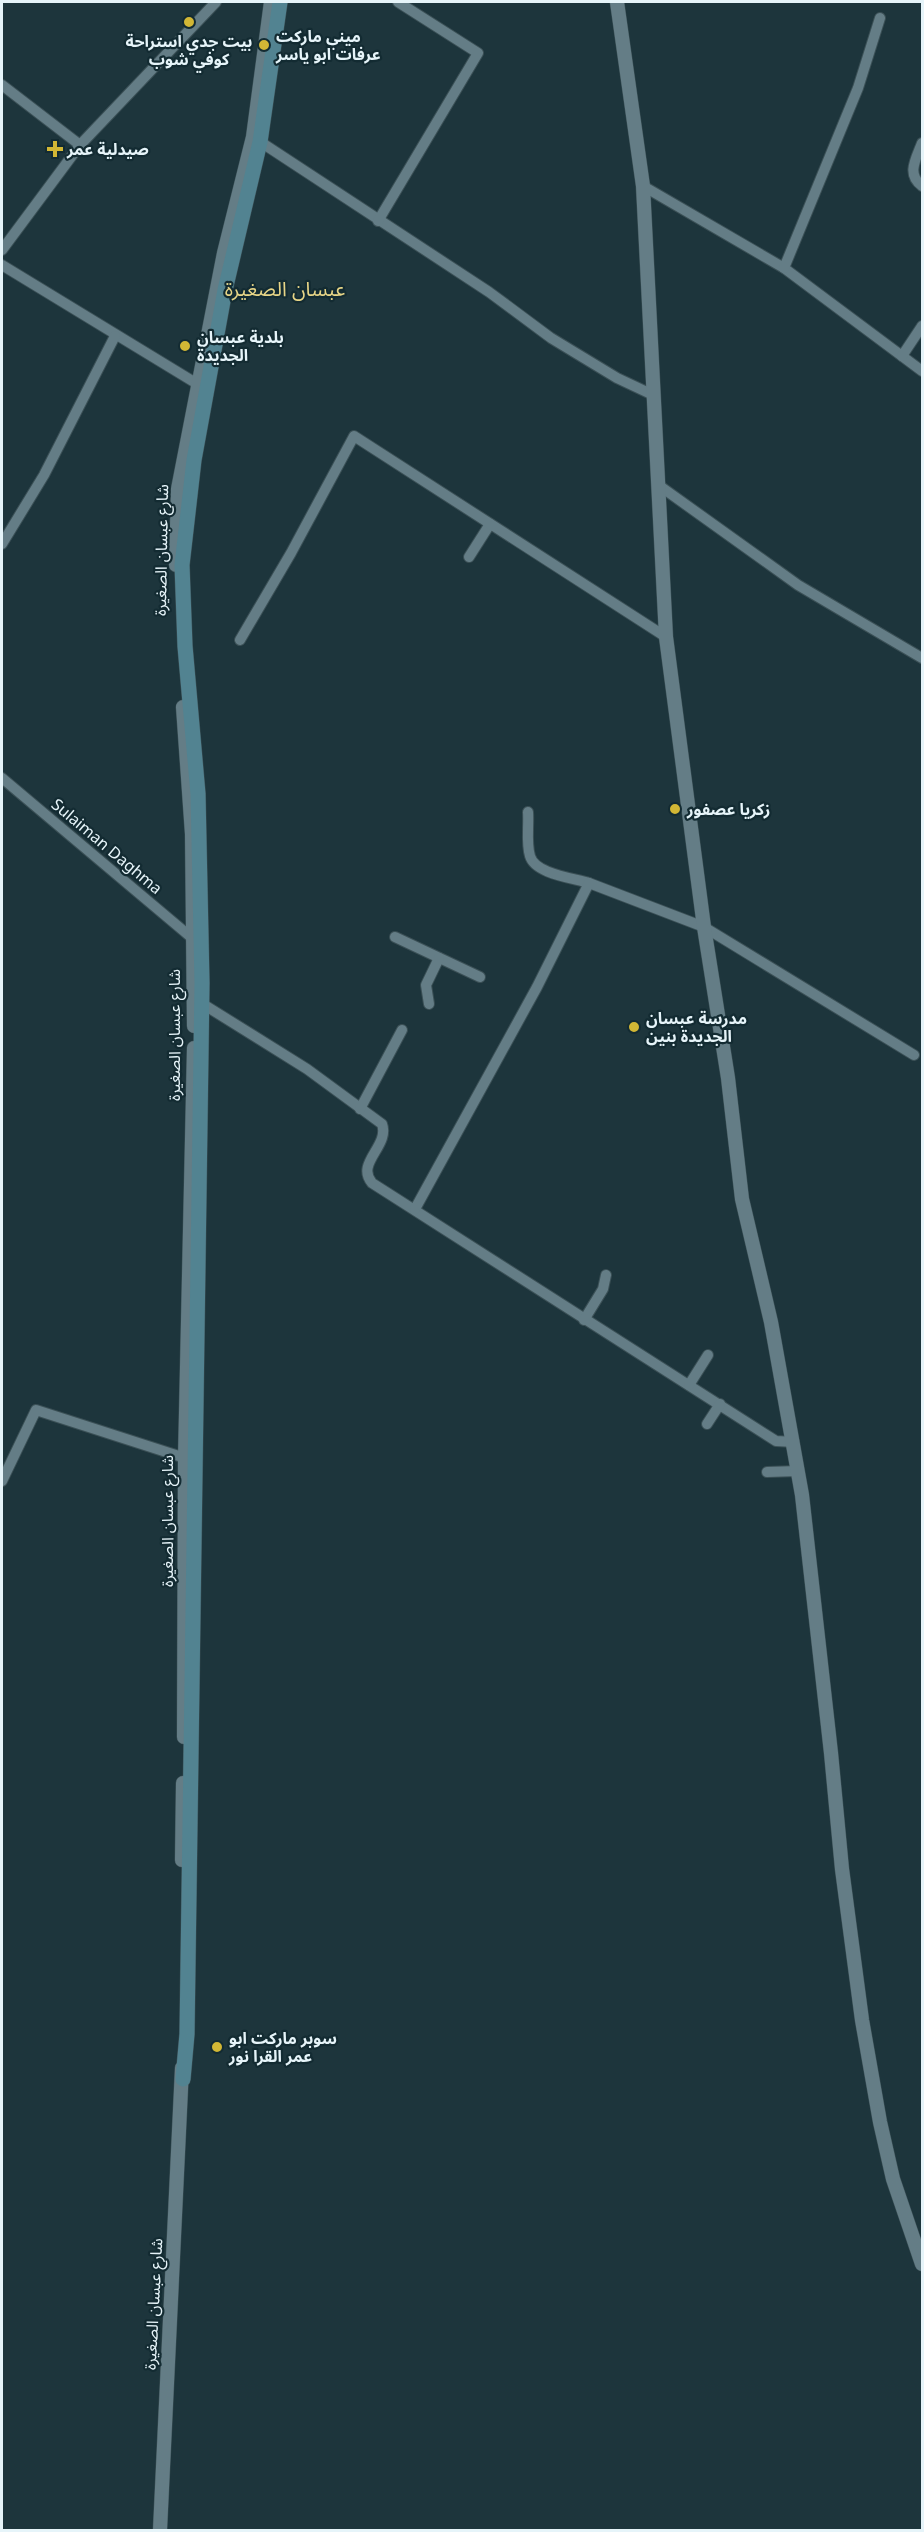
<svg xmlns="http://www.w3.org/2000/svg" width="924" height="2532" font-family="'Noto Sans','Noto Sans Arabic',sans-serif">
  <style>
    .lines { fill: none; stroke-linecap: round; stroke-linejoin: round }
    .minor-casing { stroke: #3b5056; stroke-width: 12 }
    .tertiary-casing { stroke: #3b5056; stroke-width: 15 }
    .secondary-casing { stroke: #3b5056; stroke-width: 16 }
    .minor { stroke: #647d86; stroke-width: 10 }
    .tertiary { stroke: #647d86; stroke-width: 14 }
    .secondary { stroke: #528391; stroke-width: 15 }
    .poi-dot { fill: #d2b735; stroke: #132b32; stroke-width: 2 }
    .labels { text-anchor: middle; stroke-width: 4.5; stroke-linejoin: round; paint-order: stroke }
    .poi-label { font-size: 16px; font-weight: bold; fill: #e6f4f9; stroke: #132b32; text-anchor: start }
    .street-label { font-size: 16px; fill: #e6f4f9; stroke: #132b32 }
    .quarter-label { font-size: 20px; fill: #e7d587; stroke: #132b32 }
  </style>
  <rect width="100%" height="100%" fill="#1d353c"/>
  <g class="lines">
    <!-- minor casing -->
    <g class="minor-casing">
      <g id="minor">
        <path d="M2,85L80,145"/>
        <path d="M256,139L489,292L551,338L617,378L651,394"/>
        <path d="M922,143C916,159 906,174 922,186"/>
        <path d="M643,186L784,268L922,371"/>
        <path d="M378,221L478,53L398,2"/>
        <path d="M2,250L80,145L216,2"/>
        <path d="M2,265L199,385"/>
        <path d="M784,268L858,88L880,18"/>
        <path d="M902,356L922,326"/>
        <path d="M657,484L798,585L922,658"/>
        <path d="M2,544L44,475L115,336"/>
        <path d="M469,557L490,524"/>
        <path d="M240,640L291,553L354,436L666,637"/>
        <path d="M2,778L192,938"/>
        <path d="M528,812C529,826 526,843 530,856C535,874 573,878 589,883"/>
        <path d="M395,937L480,977"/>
        <path d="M198,1001L307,1069L382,1124C390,1146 355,1163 372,1183L776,1441L794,1442"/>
        <path d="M429,1004L426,985L439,958"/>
        <path d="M360,1109L402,1030"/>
        <path d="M415,1209L537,987L589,883L704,927L914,1055"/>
        <path d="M584,1320L603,1289L606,1275"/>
        <path d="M689,1385L708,1355"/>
        <path d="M707,1424L720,1404"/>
        <path d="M767,1472L798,1471"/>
        <path d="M2,1481L36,1410L185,1458"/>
      </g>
    </g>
    <!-- tertiary casing -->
    <g class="tertiary-casing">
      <g id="tertiary">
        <path d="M617,2L643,186L666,637L704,927L728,1078L742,1199L771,1322L802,1495L831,1753L842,1869L862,2020L880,2122L893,2179L922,2264"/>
        <path d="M176,565L178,489L224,253L253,137L271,2"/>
        <path d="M183,707L192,834L194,1026"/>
        <path d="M184,1737L185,1458L194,1048"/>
        <path d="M182,1860L183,1783"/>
        <path d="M160,2530L182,2068"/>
      </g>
    </g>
    <!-- secondary casing -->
    <g class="secondary-casing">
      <path id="secondary" d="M183,2079L187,2034L202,983L198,794L185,646L182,565L194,460L225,290L260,142L280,2"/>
    </g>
    <!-- minor -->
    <use href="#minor" class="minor"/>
    <!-- tertiary -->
    <use href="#tertiary" class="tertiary"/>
    <!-- secondary -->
    <use href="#secondary" class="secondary"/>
  </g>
  <!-- markers -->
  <g class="poi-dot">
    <circle cx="189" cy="22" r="6"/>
    <circle cx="264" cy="45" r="6"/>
    <path d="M52 140h6v6h6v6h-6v6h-6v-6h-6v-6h6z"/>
    <circle cx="185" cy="346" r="6"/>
    <circle cx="675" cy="809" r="6"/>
    <circle cx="634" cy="1027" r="6"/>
    <circle cx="217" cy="2047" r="6"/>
  </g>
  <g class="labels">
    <!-- poi labels -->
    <g class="poi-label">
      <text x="276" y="42">ميني ماركت<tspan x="276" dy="18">عرفات ابو ياسر</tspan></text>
      <text x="189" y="47" text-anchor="middle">بيت جدي استراحة<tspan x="189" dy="18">كوفي شوب</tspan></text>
      <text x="67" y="155">صيدلية عمر</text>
      <text x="197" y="343">بلدية عبسان<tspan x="197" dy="18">الجديدة</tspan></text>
      <text x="687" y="815">زكريا عصفور</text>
      <text x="646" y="1024">مدرسة عبسان<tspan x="646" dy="18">الجديدة بنين</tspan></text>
      <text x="229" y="2044">سوبر ماركت ابو<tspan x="229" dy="18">عمر القرا نور</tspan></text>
    </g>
    <!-- street labels -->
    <g class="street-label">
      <text transform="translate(161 550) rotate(-89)" y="6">شارع عبسان الصغيرة</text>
      <text transform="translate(107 846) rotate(40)" y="6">Sulaiman Daghma</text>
      <text transform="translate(174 1035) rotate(-90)" y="6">شارع عبسان الصغيرة</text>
      <text transform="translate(167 1521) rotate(-90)" y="6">شارع عبسان الصغيرة</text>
      <text transform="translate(153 2304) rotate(-87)" y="6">شارع عبسان الصغيرة</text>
    </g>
    <!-- quarter labels -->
    <g class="quarter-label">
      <text x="285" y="296">عبسان الصغيرة</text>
    </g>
  </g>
  <!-- border -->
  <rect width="924" height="2532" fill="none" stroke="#e6f4f9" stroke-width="6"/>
</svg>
